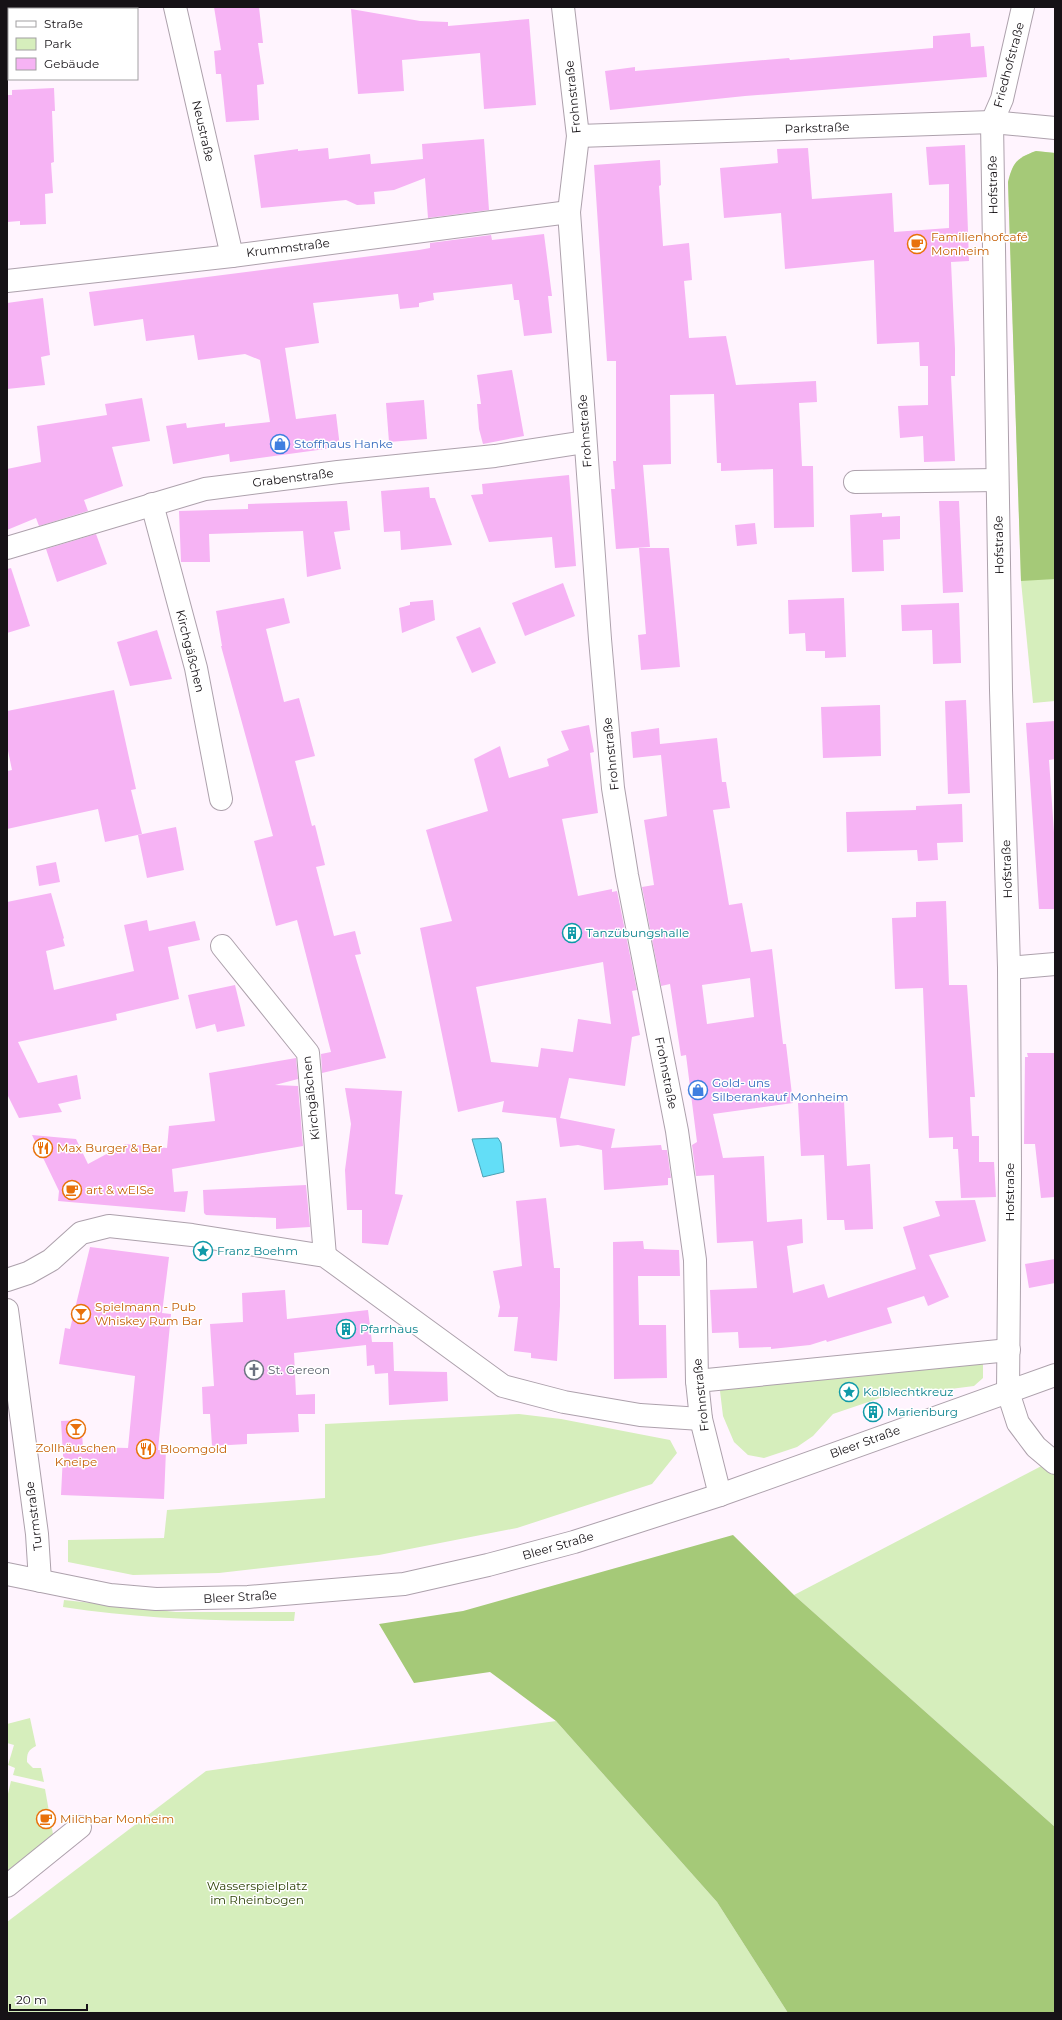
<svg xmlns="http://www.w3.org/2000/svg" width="1062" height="2020" font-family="Montserrat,sans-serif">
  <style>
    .green { fill: #d6eebc }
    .forest { fill: #a5c978 }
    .water { fill: #63def7; stroke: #4ca1b4 }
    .building { fill: #f6b3f4; fill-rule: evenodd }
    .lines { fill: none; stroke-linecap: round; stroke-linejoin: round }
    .minor-casing { stroke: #ada1ac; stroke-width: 24 }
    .minor { stroke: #fff; stroke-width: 22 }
    .labels { text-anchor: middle; stroke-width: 3; stroke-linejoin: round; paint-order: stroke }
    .street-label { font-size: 12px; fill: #161216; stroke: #fff }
    .food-label { font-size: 12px; fill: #c56008; stroke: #fff; text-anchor: start }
    .shop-label { font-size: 12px; fill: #366cbe; stroke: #fff; text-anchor: start }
    .culture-label { font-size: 12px; fill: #0d838f; stroke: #fff; text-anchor: start }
    .worship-label { font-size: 12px; fill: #5b616d; stroke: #fff; text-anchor: start }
    .park-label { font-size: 12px; fill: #2c4105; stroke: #fff }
  </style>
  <rect width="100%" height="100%" fill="#fff4fe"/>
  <!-- green -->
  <g class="green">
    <path d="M1036,151L1055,153V701L1033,703L1021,581L1008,182C1013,162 1017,158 1036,151Z"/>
    <path d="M983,1361V1378L974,1386L880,1398L833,1414L813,1436L797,1447L764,1458L748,1455L734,1442L723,1416L720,1391L731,1383Z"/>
    <path d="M519,1414L561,1419L670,1440L677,1453L652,1484L517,1528L379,1555L219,1573L133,1575L68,1562V1540L164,1538L167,1510L325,1498V1424Z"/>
    <path d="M1055,1459V1827L794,1595Z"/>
    <path d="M64,1600L176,1612H295L294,1621C216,1621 141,1619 63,1607Z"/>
    <path d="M30,1718L36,1746C28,1750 27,1753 27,1762L33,1768H41L44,1782L13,1775L15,1768L8,1765L14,1745L7,1743V1724Z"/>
    <path d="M556,1721L717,1902L788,2013H7V1922L206,1771Z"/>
    <path d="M11,1781L45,1789L54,1840L7,1878V1798Z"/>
  </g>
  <!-- forest -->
  <g class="forest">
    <path d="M1036,151L1055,153V579L1021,581L1008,182C1013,162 1017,158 1036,151Z"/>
    <path d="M733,1535L794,1595L1055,1827V2013H788L717,1902L556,1721L490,1672L414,1683L379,1624L463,1611Z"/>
  </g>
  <!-- water -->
  <path class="water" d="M498,1138L501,1143L504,1172L483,1177L472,1139Z"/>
  <!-- building -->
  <g class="building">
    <path d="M214,7H259L263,43H258L264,84L257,85L259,120L226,122L221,74H216L215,62L214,51L221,50Z"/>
    <path d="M351,9L420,21L448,22V26L529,19L536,105L484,109L480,53L402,60L404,91L358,94Z"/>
    <path d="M970,33L971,47L984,46L987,77L745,96L610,110L605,71L635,67V71L789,58L790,60L933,48V36Z"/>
    <path d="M54,88L55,111H52L54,162L51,163L53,193L45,194L46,224L20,225V221L7,222V95H12V90Z"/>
    <path d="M484,139L489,210L428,218L425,178L394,190L374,192L375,204L357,205L346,200L261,208L254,155L298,149V151L328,148L329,159L370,154L371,164L423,159L422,144Z"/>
    <path d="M965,145L969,261L951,262L955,349V376H951L955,461L924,462L923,436L900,438L898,406L928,405V366H920L919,342L877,344L874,260L785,269L781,213L724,218L720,168L778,163L777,149L808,148L812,199L892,193L894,232L949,228V184L929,185L926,147Z"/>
    <path d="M660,160L661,185L659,186L663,246L689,243L692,280L684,281L689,338L726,336L736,385L816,381L817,402L799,403L802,466H813L814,527L774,528L773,469L721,471V463H717L714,394L670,395L671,464L643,465L650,547L616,549L611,489H615L613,461H616V361H607L594,165Z"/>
    <path d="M544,234L552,296H548L552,333L524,336L519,300H514L512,284L433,293L434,300L419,303V307L400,309L398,294L313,303L319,343L285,348L296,419L336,414L340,447L230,462L229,454L173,464L166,426L186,423L187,428L225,423V427L270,422L260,360L245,354L198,360L194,335L146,341L143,319L94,326L89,292L419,250L430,248V243L491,235L492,240Z"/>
    <path d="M43,298L50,355L41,357L45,385L7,389V303Z"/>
    <path d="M512,370L524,436L483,444L479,429L477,404H481L477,375Z"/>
    <path d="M142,398L150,441L112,447L123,486L84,500L88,511L39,526L36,518L7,530V469L41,462L37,426L107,415L105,404Z"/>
    <path d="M424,400L427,439L389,442L386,403Z"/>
    <path d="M569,475L576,566L555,568L552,537L489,542L471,495L483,494L482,484Z"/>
    <path d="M429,487L430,498H435L452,545L401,550L400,531L384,532L381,491Z"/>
    <path d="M347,501L350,530L334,532L341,569L307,577L303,531L209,534L210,562H181L179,511L248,509V504Z"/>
    <path d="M939,501H959L963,592L943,593Z"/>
    <path d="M882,513V517L900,516V539L883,540L884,571L852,572L850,515Z"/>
    <path d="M755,523L757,544L737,546L735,525Z"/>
    <path d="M96,534L107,564L57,582L46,549Z"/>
    <path d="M639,548H669L680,667L641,670L638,635L646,634Z"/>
    <path d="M11,568L30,626L7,633V569Z"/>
    <path d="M563,583L575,616L525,636L512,603Z"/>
    <path d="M284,598L290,623L266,629L284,702L299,698L315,756L295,761L312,826L315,825L325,865L316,867L334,936L355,931L361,954L355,955L386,1058L322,1073L321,1054L331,1052L297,920L276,926L254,841L273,836L221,646H222L216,611Z"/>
    <path d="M844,598L846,657L825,658V651H806L805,633L789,634L788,600Z"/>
    <path d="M433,600L435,620L402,633L399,608L410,605V602Z"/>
    <path d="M959,603L961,663L933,664L932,630L902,631L901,605Z"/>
    <path d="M480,627L496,663L472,673L456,637Z"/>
    <path d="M157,630L172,679L130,686L117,642Z"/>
    <path d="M114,690L136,789L131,790L142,834L105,842L98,809L7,829V771L12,770L7,746V711Z"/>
    <path d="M966,700L970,793L948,794L945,701Z"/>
    <path d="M880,705L881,756L823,758L821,707Z"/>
    <path d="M1055,721V759L1049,760L1055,847V909H1039L1026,723Z"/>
    <path d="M589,725L594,752L590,753L598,813L562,819L578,896L612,889V892L617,891L637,990L632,991L640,1035L632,1037L625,1086L569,1078L560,1118L615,1129L611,1148L661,1145L662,1150H667L671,1178H668V1185L604,1190L602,1150L578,1145L560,1147L556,1118L502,1112L504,1101L458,1112L420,928L452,921L426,830L488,811L474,759L500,746L509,778L549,766L547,759L569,750L561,731ZM603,962L611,1024L578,1019L573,1052L541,1048L538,1067L491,1062L476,987Z"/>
    <path d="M659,728L660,744L717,738L722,782H726L730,808L713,810L729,905L742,903L751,952L772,949L783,1044H786L793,1103L713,1114L723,1158L764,1156L767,1222L802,1219L803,1243L787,1246L793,1293L824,1284L828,1298L916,1269L903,1227L940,1216L935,1201L975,1200L986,1241L929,1255L949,1297L928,1306L924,1296L887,1308L892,1323L827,1342L826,1340L810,1345L771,1349V1347L739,1348L738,1332L712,1333L710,1290L757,1288L753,1241L717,1243L714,1175L696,1176L692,1145L697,1142L686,1055L681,1056L670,984L661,986L642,887L654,885L644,820L667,816L661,755L633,758L631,732ZM750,978L754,1017L707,1024L702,985Z"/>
    <path d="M962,804L963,842L937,843L938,860L918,861L917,850L847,852L846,812L916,810V806Z"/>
    <path d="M176,827L184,870L147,878L138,835Z"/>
    <path d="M56,862L60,882L39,886L36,866Z"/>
    <path d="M51,893L64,938L63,939L65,946L46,951L54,990L134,971L124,925L147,920L149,931L195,921L200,940L168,947L179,999L116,1014L117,1020L18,1042L38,1083L77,1075L81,1099L58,1104L62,1112L19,1118L7,1094V902Z"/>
    <path d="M946,901L949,985H967L975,1097H970L972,1136H979V1162H994L996,1197L961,1198L958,1149H953V1137L929,1138L923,988L895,989L892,918L916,917V902Z"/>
    <path d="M235,985L245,1026L217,1032L215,1024L196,1029L188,995Z"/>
    <path d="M1027,1053H1055V1197L1041,1198L1035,1144H1024L1025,1057H1028Z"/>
    <path d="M296,1058L298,1079L275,1085L298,1086L303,1146L172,1169L174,1192L188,1191L185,1212L58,1201L59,1191L32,1135L76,1139L88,1164L125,1144L167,1148L169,1126L215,1121L209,1073Z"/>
    <path d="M345,1088L402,1091L395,1194L403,1195L388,1245L362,1243V1210H347L345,1170L351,1124Z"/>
    <path d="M844,1101L847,1166L870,1164L873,1229L845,1230L844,1220H827L824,1155L801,1156L798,1103Z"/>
    <path d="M306,1185L310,1227L276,1229V1218L206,1215L204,1213L203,1190Z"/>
    <path d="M546,1198L554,1268H560V1306L557,1361L531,1358V1353L514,1351L518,1317H498L500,1307L493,1271L522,1266L516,1201Z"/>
    <path d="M643,1241L644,1249L679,1250L680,1276H638L639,1325H666L667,1378L614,1379L613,1242Z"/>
    <path d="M90,1247L169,1257L162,1313L171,1314L158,1450H166L164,1499L61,1495L63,1455L61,1421L81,1420L83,1447L128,1448L135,1376L59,1364L65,1328L70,1329Z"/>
    <path d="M1055,1259V1283L1029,1288L1025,1264Z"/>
    <path d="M285,1290L287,1319L368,1310L372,1342H393L394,1371L447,1372L448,1401L389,1405L388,1373L375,1374L374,1365L367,1366L366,1345L294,1353L296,1395L315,1394V1414H298L299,1432L247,1434V1444L212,1446L210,1414H203L202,1387L214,1386L210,1324L243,1322L242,1293Z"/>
  </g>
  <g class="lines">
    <!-- minor casing -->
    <g class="minor-casing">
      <g id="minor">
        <path d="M175,7L232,256"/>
        <path d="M563,7L578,136L569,212L600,639L613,788L627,875L677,1131L695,1260L697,1381L701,1419L720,1495"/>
        <path d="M1023,7L1002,99L992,122L1001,690L1009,968L1010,1173L1008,1392L1018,1423L1036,1447L1055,1463"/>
        <path d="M578,136L992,122L1055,128"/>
        <path d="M7,281L232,256L569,212"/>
        <path d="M855,482L997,480"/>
        <path d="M152,504L196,668L221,799"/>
        <path d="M7,548L205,489L338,472L495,456L585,442"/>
        <path d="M222,946L308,1053L325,1256"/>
        <path d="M1009,968L1055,964"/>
        <path d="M7,1280L28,1273L51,1260L81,1233L109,1226L192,1235L325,1256L503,1386L564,1402L640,1415L701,1419"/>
        <path d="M7,1310L37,1534L40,1581"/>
        <path d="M697,1381L1009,1350"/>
        <path d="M7,1574L110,1595L156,1599L248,1597L404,1584L488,1565L574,1542L720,1495L1055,1375"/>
        <path d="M7,1886L80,1827"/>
      </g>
    </g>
    <!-- minor -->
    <use href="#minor" class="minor"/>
  </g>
  <!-- icons -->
  <defs>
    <g id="cafe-ring" transform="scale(1)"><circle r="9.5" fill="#fff" stroke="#e8710a" stroke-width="1.5"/><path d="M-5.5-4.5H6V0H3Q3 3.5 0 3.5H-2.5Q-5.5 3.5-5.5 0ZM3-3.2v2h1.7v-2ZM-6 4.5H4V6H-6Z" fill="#e8710a"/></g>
    <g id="shop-ring" transform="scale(1)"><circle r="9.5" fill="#fff" stroke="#3f7fe0" stroke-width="1.5"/><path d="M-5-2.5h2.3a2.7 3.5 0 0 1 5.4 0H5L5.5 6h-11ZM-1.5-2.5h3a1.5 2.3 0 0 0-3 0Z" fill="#3f7fe0"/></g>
    <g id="building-ring" transform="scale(1)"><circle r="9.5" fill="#fff" stroke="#0f9aa8" stroke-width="1.5"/><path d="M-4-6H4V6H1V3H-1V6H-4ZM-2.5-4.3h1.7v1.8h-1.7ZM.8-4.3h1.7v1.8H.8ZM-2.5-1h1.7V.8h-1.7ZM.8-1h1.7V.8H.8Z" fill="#0f9aa8"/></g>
    <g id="restaurant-ring" transform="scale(1)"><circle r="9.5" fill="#fff" stroke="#e8710a" stroke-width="1.5"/><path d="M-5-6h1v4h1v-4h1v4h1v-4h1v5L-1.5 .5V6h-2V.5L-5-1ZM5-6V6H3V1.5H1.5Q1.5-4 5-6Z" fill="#e8710a"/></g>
    <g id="sight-ring" transform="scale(1)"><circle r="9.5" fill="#fff" stroke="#0f9aa8" stroke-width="1.5"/><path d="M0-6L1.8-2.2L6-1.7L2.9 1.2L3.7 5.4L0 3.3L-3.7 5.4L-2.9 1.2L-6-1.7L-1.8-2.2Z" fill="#0f9aa8"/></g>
    <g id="bar-ring" transform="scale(1)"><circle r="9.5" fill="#fff" stroke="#e8710a" stroke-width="1.5"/><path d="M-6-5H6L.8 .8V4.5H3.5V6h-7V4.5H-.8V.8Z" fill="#e8710a"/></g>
    <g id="church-ring" transform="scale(1)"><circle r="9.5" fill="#fff" stroke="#6b7280" stroke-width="1.5"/><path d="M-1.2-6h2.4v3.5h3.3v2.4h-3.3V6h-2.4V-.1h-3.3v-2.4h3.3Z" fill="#6b7280"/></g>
  </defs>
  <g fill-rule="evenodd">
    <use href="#cafe-ring" x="917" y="244"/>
    <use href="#shop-ring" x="280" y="444"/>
    <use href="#building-ring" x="572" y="933"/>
    <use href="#shop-ring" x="698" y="1090"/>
    <use href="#restaurant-ring" x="43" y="1148"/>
    <use href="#cafe-ring" x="72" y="1190"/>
    <use href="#sight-ring" x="203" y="1251"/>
    <use href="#bar-ring" x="81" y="1314"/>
    <use href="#building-ring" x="346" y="1329"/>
    <use href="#church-ring" x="254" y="1370"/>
    <use href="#sight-ring" x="849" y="1392"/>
    <use href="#building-ring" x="873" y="1412"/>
    <use href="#bar-ring" x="76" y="1429"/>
    <use href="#restaurant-ring" x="146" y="1449"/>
    <use href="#cafe-ring" x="46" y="1819"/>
  </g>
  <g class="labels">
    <!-- street labels -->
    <g class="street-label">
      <text transform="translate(1009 65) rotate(-75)" y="4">Friedhofstraße</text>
      <text transform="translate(573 97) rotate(-96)" y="4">Frohnstraße</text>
      <text transform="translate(817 128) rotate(-2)" y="4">Parkstraße</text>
      <text transform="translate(203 131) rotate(77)" y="4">Neustraße</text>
      <text transform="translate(993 185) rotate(-91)" y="4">Hofstraße</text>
      <text transform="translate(288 248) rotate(-7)" y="4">Krummstraße</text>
      <text transform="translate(585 431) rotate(-94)" y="4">Frohnstraße</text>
      <text transform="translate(293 478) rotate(-7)" y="4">Grabenstraße</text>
      <text transform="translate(999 545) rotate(-91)" y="4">Hofstraße</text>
      <text transform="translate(190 651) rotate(76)" y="4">Kirchgäßchen</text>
      <text transform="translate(611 754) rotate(-96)" y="4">Frohnstraße</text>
      <text transform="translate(1007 869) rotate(-92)" y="4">Hofstraße</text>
      <text transform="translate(666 1073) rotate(79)" y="4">Frohnstraße</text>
      <text transform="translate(311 1098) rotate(-96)" y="4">Kirchgäßchen</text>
      <text transform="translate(1010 1192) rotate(-90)" y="4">Hofstraße</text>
      <text transform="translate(701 1395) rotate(-96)" y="4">Frohnstraße</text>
      <text transform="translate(865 1442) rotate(-20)" y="4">Bleer Straße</text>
      <text transform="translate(34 1516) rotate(-97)" y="4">Turmstraße</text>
      <text transform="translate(558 1546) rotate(-16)" y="4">Bleer Straße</text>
      <text transform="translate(240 1597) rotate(-3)" y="4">Bleer Straße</text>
    </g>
    <!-- food labels -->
    <g class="food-label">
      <text x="931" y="241">Familienhofcafé<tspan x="931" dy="14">Monheim</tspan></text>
      <text x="57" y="1152">Max Burger &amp; Bar</text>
      <text x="86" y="1194">art &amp; wEISe</text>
      <text x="95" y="1311">Spielmann - Pub<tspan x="95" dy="14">Whiskey Rum Bar</tspan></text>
      <text x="76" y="1452" text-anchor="middle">Zollhäuschen<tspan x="76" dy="14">Kneipe</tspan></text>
      <text x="160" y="1453">Bloomgold</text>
      <text x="60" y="1823">Milchbar Monheim</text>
    </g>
    <!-- shop labels -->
    <g class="shop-label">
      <text x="294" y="448">Stoffhaus Hanke</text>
      <text x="712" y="1087">Gold- uns<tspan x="712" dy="14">Silberankauf Monheim</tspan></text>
    </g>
    <!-- culture labels -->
    <g class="culture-label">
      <text x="586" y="937">Tanzübungshalle</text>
      <text x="217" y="1255">Franz Boehm</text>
      <text x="360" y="1333">Pfarrhaus</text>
      <text x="863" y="1396">Kolblechtkreuz</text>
      <text x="887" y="1416">Marienburg</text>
    </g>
    <!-- worship labels -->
    <g class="worship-label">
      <text x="268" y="1374">St. Gereon</text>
    </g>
    <!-- park labels -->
    <g class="park-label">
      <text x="257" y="1890">Wasserspielplatz<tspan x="257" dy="14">im Rheinbogen</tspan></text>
    </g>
  </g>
  <!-- border -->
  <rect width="1062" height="2020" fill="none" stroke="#161216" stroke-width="16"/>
  <!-- legend -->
  <rect x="8" y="8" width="130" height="72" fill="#ffffff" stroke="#a2a0a2"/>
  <rect x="16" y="21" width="20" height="6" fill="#ffffff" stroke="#a2a0a2"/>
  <text x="44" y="28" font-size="12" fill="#161216">Straße</text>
  <rect x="16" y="38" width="20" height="12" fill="#d6eebc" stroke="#a2a0a2"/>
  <text x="44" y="48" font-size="12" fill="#161216">Park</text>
  <rect x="16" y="58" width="20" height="12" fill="#f6b3f4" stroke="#a2a0a2"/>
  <text x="44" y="68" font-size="12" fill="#161216">Gebäude</text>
  <!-- scale -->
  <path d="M10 2004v6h77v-6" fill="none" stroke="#161216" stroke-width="2"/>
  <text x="16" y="2004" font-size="12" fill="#161216" stroke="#ffffff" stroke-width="3" paint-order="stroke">20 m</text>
</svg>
